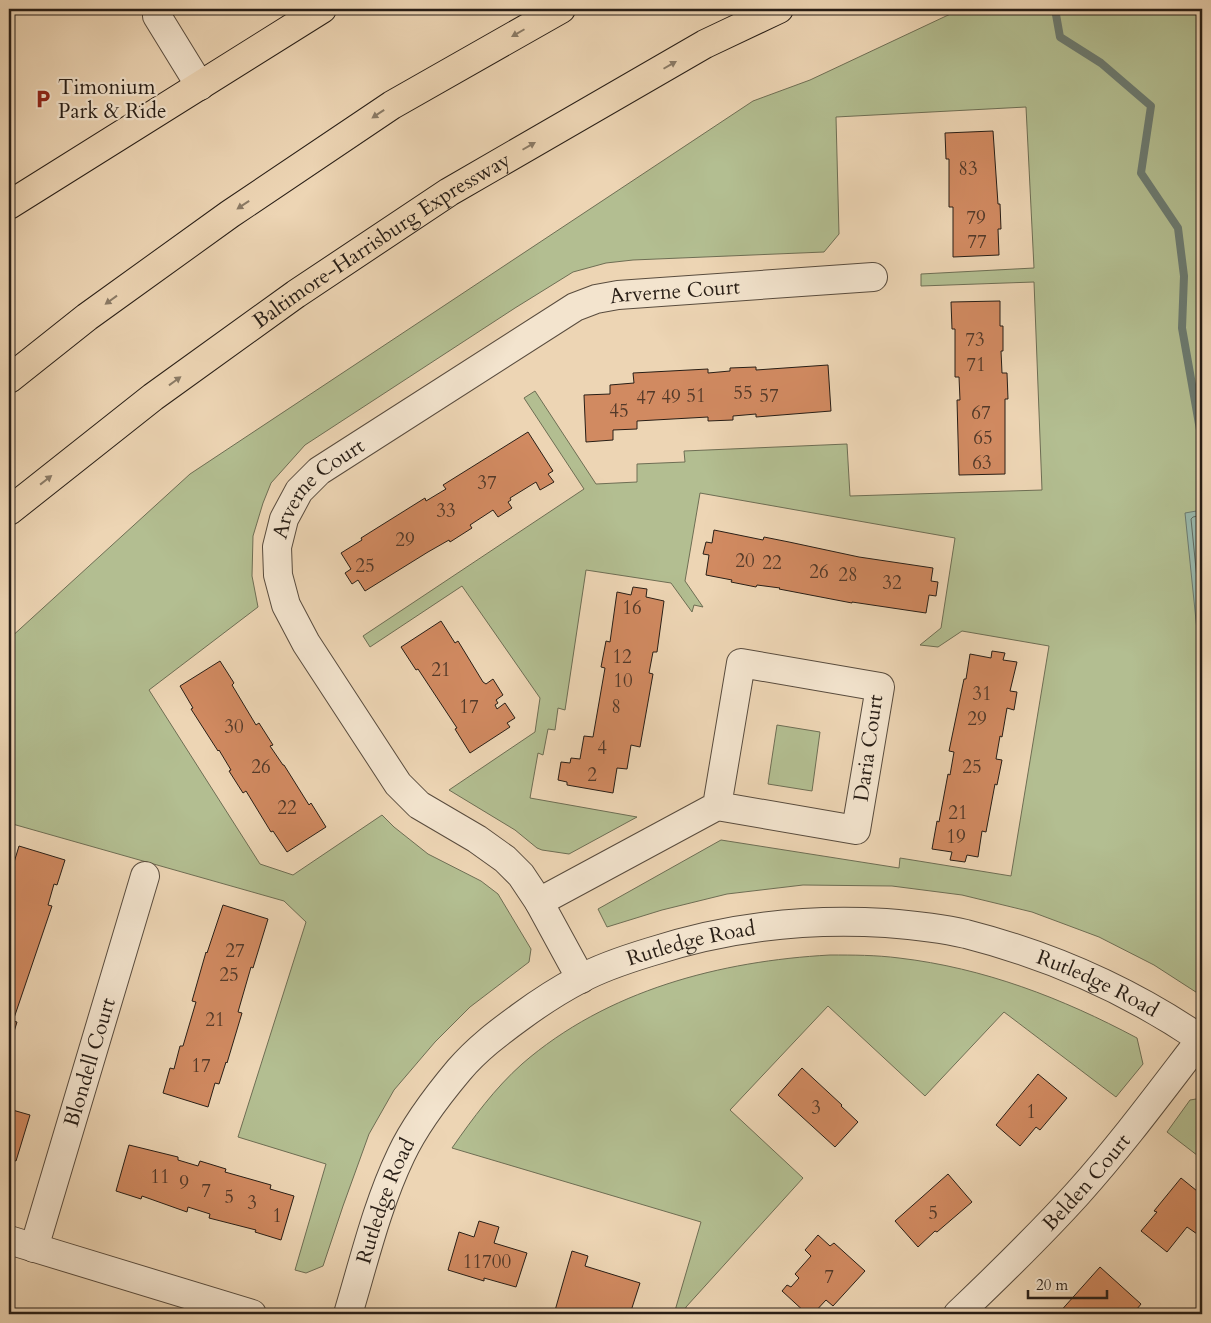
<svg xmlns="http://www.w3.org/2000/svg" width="1211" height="1323" font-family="Cardo,serif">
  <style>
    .green { fill: #b3be91; stroke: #6e6e54 }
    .water { fill: #99b9ad; stroke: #6c7b71 }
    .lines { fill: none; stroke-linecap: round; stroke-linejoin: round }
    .shore { stroke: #606c62; stroke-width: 1 }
    .stream { stroke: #6c7b71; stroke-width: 8 }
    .building { fill: #d18a61; stroke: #281e16 }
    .minor-casing { stroke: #594c3e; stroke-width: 30 }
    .major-casing { stroke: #281e16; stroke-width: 30 }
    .highway-casing { stroke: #281e16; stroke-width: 30 }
    .minor { stroke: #f3e4ce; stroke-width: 28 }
    .major { stroke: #edd5b4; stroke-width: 28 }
    .highway { stroke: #edd5b4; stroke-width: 28 }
    .oneway { fill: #8a7a65 }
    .labels { text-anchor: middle; stroke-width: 4.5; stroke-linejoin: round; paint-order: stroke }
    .number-label { font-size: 19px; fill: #523929 }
    .poi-label { font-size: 21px; fill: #281e16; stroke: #f3e4ce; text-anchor: start }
    .street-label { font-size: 21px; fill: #281e16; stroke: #f3e4ce }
  </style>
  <rect width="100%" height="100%" fill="#edd5b4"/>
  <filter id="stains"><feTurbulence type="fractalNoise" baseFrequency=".004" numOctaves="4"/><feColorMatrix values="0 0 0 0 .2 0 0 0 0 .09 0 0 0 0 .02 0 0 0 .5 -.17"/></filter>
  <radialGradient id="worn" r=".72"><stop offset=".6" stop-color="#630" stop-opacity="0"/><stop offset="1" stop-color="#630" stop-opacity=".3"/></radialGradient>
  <!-- green -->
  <g class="green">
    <path d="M961,9H1202V996L1154,965L1099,937L1032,912L962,895L892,886L803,885L727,894L662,910L607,927L598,909L721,840L899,868L900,858L1011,876L1049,646L962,631L938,647L920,645L941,628L955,538L700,493L685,581L703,607L694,605L692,612L671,583L586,570L565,710L558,708L555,730L548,729L543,755L538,753L530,798L637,817L569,854L542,850L537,848L515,830L449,790L535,732L540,698L462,586L370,647L363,636L584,489L524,398L535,391L596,484L637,482V464L685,462L684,451L847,444L850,496L1042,490L1034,282L921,286V274L1034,268L1026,107L836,117L839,234L824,252L633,260L606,263L573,272L515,308L305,445L271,483L263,503L253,536L252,576L258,607L149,690L260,864L293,875L382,815L394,827L428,854L481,881L498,894L531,949L529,962L470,1007L435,1042L394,1090L369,1134L343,1206L323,1266L306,1273L295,1270L326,1164L238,1137L306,922L284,901L9,823V639L190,474L753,101L810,80Z"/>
    <path d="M777,725L820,732L812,791L768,784Z"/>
    <path d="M830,955C853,955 876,955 899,958C984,968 1062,998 1137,1038L1143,1064L1116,1097L1004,1012L925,1096L828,1006L730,1110L803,1178L686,1307L684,1314H674L701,1222L452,1148C473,1118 495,1088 522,1064C607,990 721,961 830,955Z"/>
    <path d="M1202,1098V1159L1167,1132L1190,1100Z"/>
  </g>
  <!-- water -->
  <path class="water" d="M1202,510V679L1185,513Z"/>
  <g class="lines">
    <!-- shore -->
    <path class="shore" d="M1202,515L1193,517L1191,519L1202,629"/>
    <!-- stream -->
    <path class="stream" d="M1055,9L1060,37L1101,63L1151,106L1141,173L1178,228L1184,276L1182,328L1202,441"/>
  </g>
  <!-- building -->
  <g class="building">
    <path d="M993,131L998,204H1000L1001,229H998L999,255L953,257V207H949V159H946L945,133Z"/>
    <path d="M1000,301V326H1003V351H1001L1002,373H1007L1008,399H1005V474L959,475L957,400H960L959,377H955V329H952L951,302Z"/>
    <path d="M828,365L831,411L756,417V414L733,416V420L708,421V417L637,421V429L613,430V440L586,442L584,395L610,394V385L634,383L633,373L708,369V373L730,371V368L756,367V370Z"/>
    <path d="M528,432L553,471L548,474L554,482L540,490L536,482L510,498L511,500L508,502L512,508L498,517L493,510L470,525L472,528L450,542L449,540L428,552L365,591L358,580L352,584L345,573L351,569L341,553L362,540L361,538L425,498L426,501L446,489L443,485Z"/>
    <path d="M714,530L763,540L764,537L789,542L859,557L933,568L931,581L938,582L936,596L929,595L926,613L852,602V603L779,589L780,588L757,585L756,587L731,582L732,580L706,575L709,555L703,554L706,542L712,543Z"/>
    <path d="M633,587L647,589L646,597L664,601L657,652H653L649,673L653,674L640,747L631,745L627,769L617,768L613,793L567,785V782L558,780L561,762L570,763L571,758L580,759L584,736L593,737L605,668L601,667L606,641L610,642L617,592L631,595Z"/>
    <path d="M441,621L455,643L458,641L483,682L486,684L493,679L503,695L496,700L498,703L495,705L497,709L505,703L515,718L507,723L510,727L470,753L455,729L457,728L418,669L416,670L401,647Z"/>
    <path d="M992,651L1005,653L1003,660L1017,662L1010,691L1017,692L1014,710L1007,708L1002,737L1000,736L996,759L1002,760L997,785L995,784L986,832L982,831L978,857L967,855L965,862L950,860L952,852L932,849L937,821L939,822L948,774L950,775L954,752L949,751L964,679H966L970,654L991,658Z"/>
    <path d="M220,661L234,683L232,685L256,725L259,723L273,745L270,746L283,765H284L309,805L311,803L326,827L287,852L273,831L271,832L246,791L243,793L229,771L231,770L219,750L218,751L191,709L193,708L180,686Z"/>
    <path d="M19,846L65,860L57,885L54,884L48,905L52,906L13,1021L17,1022L9,1048V868L12,869Z"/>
    <path d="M223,905L268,919L253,968L251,967L238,1012L242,1013L227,1063L226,1062L219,1084L215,1083L208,1107L163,1093L170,1068L174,1069L180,1046H183L196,1002L192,1001L206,952L207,953Z"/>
    <path d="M802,1068L842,1105L841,1106L858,1122L835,1147L778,1095Z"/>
    <path d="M1038,1074L1067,1098L1040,1130L1036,1127L1020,1146L996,1125Z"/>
    <path d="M9,1109L30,1115L16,1161L9,1159Z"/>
    <path d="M129,1145L178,1157V1160L198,1166L200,1161L226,1169L225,1172L271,1185L270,1189L294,1196L281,1240L255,1232L256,1230L209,1218L210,1214L188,1207L187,1212L142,1196L141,1199L116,1191Z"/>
    <path d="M948,1174L972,1202L937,1232L935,1231L918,1247L895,1221Z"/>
    <path d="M1181,1178L1202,1195V1233L1200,1236L1187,1227L1167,1252L1141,1231L1157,1212L1154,1211Z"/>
    <path d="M479,1221L499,1227L494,1243L527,1253L516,1287L484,1278V1281L448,1270L459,1232L474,1237Z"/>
    <path d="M818,1235L830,1246L834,1243L865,1271L833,1306L826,1300L813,1314H807L782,1291L787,1285L791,1287L799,1278L795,1274L811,1256L805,1250Z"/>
    <path d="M572,1251L588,1256L585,1266L640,1283L630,1314H554Z"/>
    <path d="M1100,1267L1141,1304L1133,1314H1058Z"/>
  </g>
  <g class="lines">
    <!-- minor casing -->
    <g class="minor-casing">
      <g id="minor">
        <path d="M157,16L200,86"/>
        <path d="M539,902L717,806L741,663L880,687L856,830L717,806"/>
        <path id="s1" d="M581,979L539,902L521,875L505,859L477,839L419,805L398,784L306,643L286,605L278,575L277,547L284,519L299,491L319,471L575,307L596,299L618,295L873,277"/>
        <path d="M9,1240L252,1314"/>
        <path id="s2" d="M34,1248L145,876"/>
        <path id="s3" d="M348,1314C364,1261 377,1205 401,1155C415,1125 438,1095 459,1070C477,1049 498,1033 520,1017C539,1003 559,990 580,979C602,967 627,959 650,952C727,927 806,918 886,923C912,925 940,928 966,934C1052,956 1129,990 1202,1040"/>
        <path id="s4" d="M958,1314C999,1275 1040,1235 1078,1193C1122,1144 1161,1091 1201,1039"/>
      </g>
    </g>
    <!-- major casing -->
    <g class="major-casing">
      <path id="major" d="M9,205L322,9"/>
    </g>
    <!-- highway casing -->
    <g class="highway-casing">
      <g id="highway">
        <path d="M9,379L87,317L230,214L392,105L561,9"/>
        <path id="s5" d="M9,511L153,397L296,294L449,192L705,44L779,9"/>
      </g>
    </g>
    <!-- minor -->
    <use href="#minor" class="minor"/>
    <!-- major -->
    <use href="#major" class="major"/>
    <!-- highway -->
    <use href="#highway" class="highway"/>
  </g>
  <!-- one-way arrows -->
  <defs><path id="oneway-solid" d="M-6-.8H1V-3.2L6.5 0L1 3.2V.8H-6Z" transform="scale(1.25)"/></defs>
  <g class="oneway">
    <use href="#oneway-solid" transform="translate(518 33) rotate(150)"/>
    <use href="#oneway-solid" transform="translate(670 65) rotate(-30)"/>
    <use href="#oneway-solid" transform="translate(378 114) rotate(146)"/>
    <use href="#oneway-solid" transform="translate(529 146) rotate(-30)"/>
    <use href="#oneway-solid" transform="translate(243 205) rotate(146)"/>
    <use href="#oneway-solid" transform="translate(111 300) rotate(144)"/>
    <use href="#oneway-solid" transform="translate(175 381) rotate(-36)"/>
    <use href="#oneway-solid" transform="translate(46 480) rotate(-38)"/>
  </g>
  <!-- icons -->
  <defs>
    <g id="parking-bare" transform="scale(1.5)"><path d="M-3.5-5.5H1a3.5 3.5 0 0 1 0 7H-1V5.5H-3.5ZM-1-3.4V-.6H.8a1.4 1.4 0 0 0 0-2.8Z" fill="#8f2418" stroke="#f3e4ce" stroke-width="2.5" paint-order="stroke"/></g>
  </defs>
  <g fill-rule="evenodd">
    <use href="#parking-bare" x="43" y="99"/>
  </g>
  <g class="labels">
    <!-- number labels -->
    <g class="number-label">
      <text x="968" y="175">83</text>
      <text x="976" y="224">79</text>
      <text x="977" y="248">77</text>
      <text x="975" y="346">73</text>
      <text x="976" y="371">71</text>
      <text x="743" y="399">55</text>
      <text x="696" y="402">51</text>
      <text x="769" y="402">57</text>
      <text x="671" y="403">49</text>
      <text x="646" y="404">47</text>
      <text x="619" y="417">45</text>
      <text x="981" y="419">67</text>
      <text x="983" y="444">65</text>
      <text x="982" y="469">63</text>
      <text x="487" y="489">37</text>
      <text x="446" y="517">33</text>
      <text x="405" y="546">29</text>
      <text x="745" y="567">20</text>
      <text x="772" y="569">22</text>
      <text x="365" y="572">25</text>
      <text x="819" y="578">26</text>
      <text x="848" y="581">28</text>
      <text x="892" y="589">32</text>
      <text x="632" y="614">16</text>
      <text x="622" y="663">12</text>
      <text x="441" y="676">21</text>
      <text x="623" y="687">10</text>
      <text x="982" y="700">31</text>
      <text x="469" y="713">17</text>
      <text x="616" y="713">8</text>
      <text x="977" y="725">29</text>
      <text x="234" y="733">30</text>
      <text x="602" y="754">4</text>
      <text x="261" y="773">26</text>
      <text x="972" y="773">25</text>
      <text x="592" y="781">2</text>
      <text x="287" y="814">22</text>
      <text x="958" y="819">21</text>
      <text x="956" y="843">19</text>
      <text x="235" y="957">27</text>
      <text x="229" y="981">25</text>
      <text x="215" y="1026">21</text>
      <text x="201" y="1072">17</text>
      <text x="816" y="1114">3</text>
      <text x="1031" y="1118">1</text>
      <text x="160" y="1183">11</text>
      <text x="184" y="1189">9</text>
      <text x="206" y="1197">7</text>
      <text x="229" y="1203">5</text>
      <text x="252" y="1209">3</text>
      <text x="933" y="1219">5</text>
      <text x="277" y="1222">1</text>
      <text x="487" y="1268">11700</text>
      <text x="829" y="1283">7</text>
    </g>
    <!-- poi labels -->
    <g class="poi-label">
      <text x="58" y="94">Timonium<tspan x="58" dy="24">Park &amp; Ride</tspan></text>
    </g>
    <!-- street labels -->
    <g class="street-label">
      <text dy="7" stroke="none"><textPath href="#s5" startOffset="461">Baltimore-Harrisburg Expressway</textPath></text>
      <text dy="7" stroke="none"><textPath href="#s1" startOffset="1039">Arverne Court</textPath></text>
      <text dy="7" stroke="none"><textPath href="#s1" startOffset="619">Arverne Court</textPath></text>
      <text transform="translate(868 748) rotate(-82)" y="7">Daria Court</text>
      <text dy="7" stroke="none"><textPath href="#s3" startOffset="540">Rutledge Road</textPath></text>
      <text dy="7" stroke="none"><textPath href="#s3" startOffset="959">Rutledge Road</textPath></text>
      <text dy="7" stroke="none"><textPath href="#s2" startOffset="194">Blondell Court</textPath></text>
      <text dy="7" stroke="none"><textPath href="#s4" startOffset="184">Belden Court</textPath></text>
      <text dy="7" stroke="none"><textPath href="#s3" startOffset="119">Rutledge Road</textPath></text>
    </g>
  </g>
  <!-- margin -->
  <rect width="1211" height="1323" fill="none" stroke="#edd5b4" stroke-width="30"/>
  <rect x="10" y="10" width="1191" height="1303" fill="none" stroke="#281e16" stroke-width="2.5"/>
  <rect x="15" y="15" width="1181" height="1293" fill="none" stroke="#281e16"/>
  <!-- scale -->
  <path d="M1028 1290v8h79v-8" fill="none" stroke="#281e16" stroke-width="2.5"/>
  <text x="1036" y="1290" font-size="15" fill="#281e16" stroke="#f3e4ce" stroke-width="4" paint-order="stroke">20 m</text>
  <rect width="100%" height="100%" filter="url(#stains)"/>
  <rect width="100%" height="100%" fill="url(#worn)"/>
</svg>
